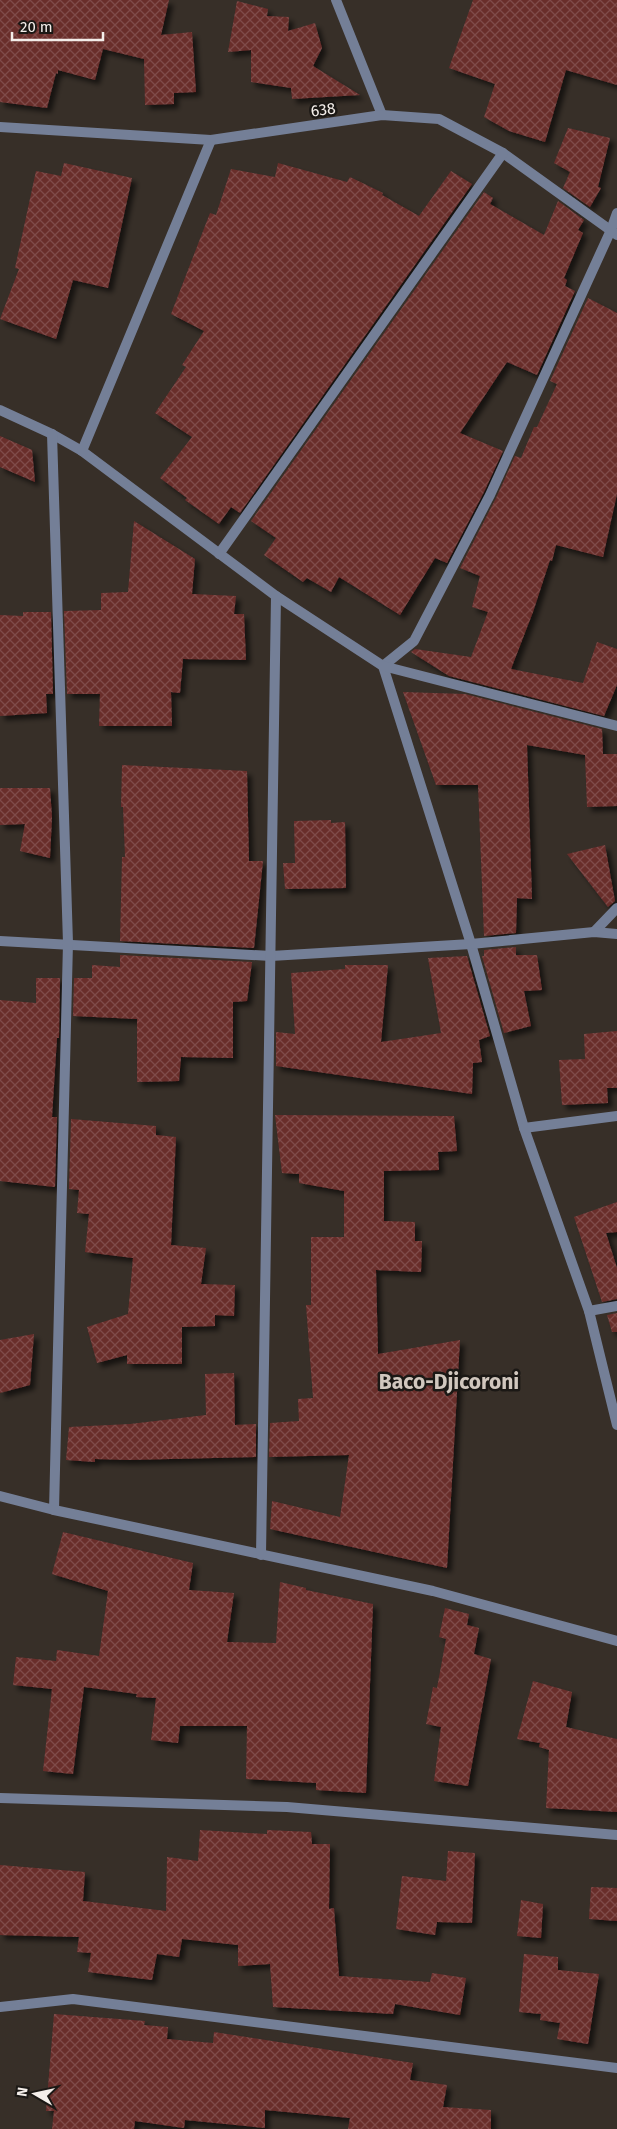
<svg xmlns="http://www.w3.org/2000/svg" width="617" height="2129" font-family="'Fira Sans',sans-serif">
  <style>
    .building { fill: url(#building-cross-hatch); filter: url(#shadow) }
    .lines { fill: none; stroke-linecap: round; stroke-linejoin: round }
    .minor { stroke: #747f97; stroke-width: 10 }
    .labels { text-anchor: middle; stroke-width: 5; stroke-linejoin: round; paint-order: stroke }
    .street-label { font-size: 16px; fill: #f4eeea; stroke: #1b1815 }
    .district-label { font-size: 21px; font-weight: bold; fill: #d1c7be; stroke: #1b1815 }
  </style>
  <defs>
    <pattern id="building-cross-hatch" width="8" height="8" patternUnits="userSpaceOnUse" patternTransform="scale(1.25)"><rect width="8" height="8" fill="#692d2b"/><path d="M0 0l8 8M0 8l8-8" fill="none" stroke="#7f4c4a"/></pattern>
    <filter id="shadow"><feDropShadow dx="4.5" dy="4.5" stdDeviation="2.5" flood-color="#0009"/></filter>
  </defs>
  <rect width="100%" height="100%" fill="#372f28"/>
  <!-- building -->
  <g class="building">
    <path d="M0,0H169L161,35L192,32L196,92L174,93V104L145,105L144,59L103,49L95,80L58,70V74L56,73L47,108L0,102Z"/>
    <path d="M473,0H617V85L566,70L545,142L509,131L484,117L495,84L449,68Z"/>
    <path d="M237,1L268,9L267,16L289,17L288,31L315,23L322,48L313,66L360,95L292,99L291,88L251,82V50L228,52Z"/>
    <path d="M568,128L610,138L598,187L601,188L590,207L563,188L570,172L554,163Z"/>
    <path d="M64,163L132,178L108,288L73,280L56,339L0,319L19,269L15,268L36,171L61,176Z"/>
    <path d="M278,163L347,182L350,177L383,193L382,195L419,216L451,171L472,184L240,513L231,507L219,524L185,500L187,498L160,478L192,437L155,413L186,367L182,365L204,331L171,314L210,213L216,215L231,169L275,177Z"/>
    <path d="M484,192L493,198L490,204L544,235L558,201L584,220L578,230L583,233L564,278L567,280L565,286L575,291L537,375L507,362L460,433L503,451L484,492L447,563L435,558L400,615L339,577L331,592L307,578L303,582L264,555L276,538L251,521Z"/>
    <path d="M588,298L617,313V494L603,557L556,545L552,561L550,560L533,612L511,669L583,683L597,642L617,649V685L604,716L449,676L411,652L415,649L471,657L488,612L472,607L480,576L460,568L496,498L515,456L521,458L534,427H537L557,384L550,381Z"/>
    <path d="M0,436L32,450L35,482L0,467Z"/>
    <path d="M134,521L195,559L192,594L236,596L234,614H244L246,660L183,659L180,693L171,692L172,726H99L100,694H67L64,611L101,610V593L128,592Z"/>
    <path d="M23,612H51L53,694H46L47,713L0,716V615L23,616Z"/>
    <path d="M403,692L465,694L602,729L603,754H617V806L587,807L585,755L527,745L532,899L517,898L516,933L484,936L478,785H436Z"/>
    <path d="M122,765L247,771L249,861H263L254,948L120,941L122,857H125L123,807H121Z"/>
    <path d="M0,788H50L52,817L50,858L20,851L25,824L0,825Z"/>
    <path d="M331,820V823L345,822L346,888L285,889L283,863H295L294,821Z"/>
    <path d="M605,845L615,901L608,907L567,854Z"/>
    <path d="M516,947V955H537L542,990L524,991L531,1026L504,1033L482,956H484V950Z"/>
    <path d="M120,955L252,962L247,1001L233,1002V1058L181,1057L179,1081L137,1082V1019L73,1016L74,978H92V965L120,967Z"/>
    <path d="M467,956L490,1036L479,1040L482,1062L473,1063L472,1094L276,1066V1032L295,1034L291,973L345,969V965H388L381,1042L441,1033L428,958Z"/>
    <path d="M36,978H60L59,1038H57L52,1117H57L55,1187L0,1181V1000L36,1003Z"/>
    <path d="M617,1031V1088H607L608,1103L562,1105L559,1060L585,1059L584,1034Z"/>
    <path d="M275,1115L454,1116L457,1151L438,1152L439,1170L384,1171V1221L415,1222V1241H422L421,1272L376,1270L378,1354L460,1340L447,1568L270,1529L272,1501L340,1517L349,1455L269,1457L270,1423L299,1421L298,1399L313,1398L306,1305H311V1237H344V1191L299,1183V1174L282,1173Z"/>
    <path d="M71,1119L156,1126V1135L176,1137L171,1245L206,1248L201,1284L235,1285L234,1316L215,1315V1326L182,1327V1364H127V1355L97,1363L87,1327L128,1314L133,1258L85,1252L89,1214L77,1213L79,1190L69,1189Z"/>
    <path d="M617,1202V1232L606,1233L617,1268V1299L602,1302L574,1217Z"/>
    <path d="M617,1313V1332H612L607,1315Z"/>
    <path d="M34,1334L30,1385L0,1393V1340Z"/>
    <path d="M234,1373L235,1425L256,1424V1457L128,1460L95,1459V1462L66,1460L69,1427L130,1424L206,1415L205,1374Z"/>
    <path d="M63,1532L193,1563L189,1590L234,1593L227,1642L276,1643L280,1582L306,1588V1590L373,1604L366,1793L316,1790V1783L246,1779L247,1726H180L178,1743L151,1740L156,1698L136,1697L137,1694L84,1687L73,1774L43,1771L52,1689L13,1685L16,1657L56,1661L57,1650L99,1656L108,1591L52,1574Z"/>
    <path d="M445,1608L469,1614L467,1625L479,1628L474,1654L491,1659L468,1786L434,1781L441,1727L426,1724L433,1687L437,1688L446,1639L439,1637Z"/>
    <path d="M533,1681L572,1692L566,1727L617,1739V1812L546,1808L549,1750L539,1747L540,1743L517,1739Z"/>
    <path d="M200,1830L267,1834V1830L311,1832L312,1844H330L329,1909L334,1908L339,1976L430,1982L432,1973L466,1978L460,2015L395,2004L393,2014L273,2007L270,1964L238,1966V1945L182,1939L179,1957L157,1954L152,1980L88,1972L91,1953L77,1952L79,1937L0,1935V1865L85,1872L83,1901L166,1911L167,1857L198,1861Z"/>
    <path d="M448,1851L475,1853L472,1923L437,1922L435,1935L396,1929L402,1876L446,1881Z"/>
    <path d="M591,1887L617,1888V1921L589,1919Z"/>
    <path d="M521,1900L543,1904L541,1938L517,1936Z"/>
    <path d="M524,1954L558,1957V1970L599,1974L588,2044L557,2039L560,2023L540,2020L541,2014L519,2012Z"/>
    <path d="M54,2014L145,2021L144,2025L168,2027L167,2039L213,2043L214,2032L413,2063L410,2080L447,2085L443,2107L491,2110V2129H348L350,2118L265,2110V2128L185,2120L184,2128L135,2121L134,2129H52L54,2111H46Z"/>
  </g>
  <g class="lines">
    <!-- minor -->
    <g class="minor">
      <path d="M336,0L382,115"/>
      <path d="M0,127L211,140L382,115L439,119L503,153L617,235"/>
      <path d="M617,213L611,230L490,495L414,641L383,666L471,944L524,1128L589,1311L617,1425"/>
      <path d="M0,410L52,434L82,451L276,596L383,666L617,726"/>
      <path d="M82,451L211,140"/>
      <path d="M219,554L503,153"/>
      <path d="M594,932L617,908"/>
      <path d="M0,941L271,956L471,944L594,932L617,934"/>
      <path d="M524,1128L617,1116"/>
      <path d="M589,1311L617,1306"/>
      <path d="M0,1496L54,1510L68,943L52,434"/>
      <path d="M54,1510L433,1591L617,1641"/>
      <path d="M261,1555L276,596"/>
      <path d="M0,1798L287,1807L617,1835"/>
      <path d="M0,2007L73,1999L617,2068"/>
    </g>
  </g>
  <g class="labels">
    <!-- street labels -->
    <g class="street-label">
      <text transform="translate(323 109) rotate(-8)" y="6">638</text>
    </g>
    <!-- district labels -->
    <g class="district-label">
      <text x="449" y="1389">Baco-Djicoroni</text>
    </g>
  </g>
  <!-- north arrow -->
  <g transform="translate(35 2094) rotate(279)" stroke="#1b1815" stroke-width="4" paint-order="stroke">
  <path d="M0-4L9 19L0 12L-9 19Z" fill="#f4eeea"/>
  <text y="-8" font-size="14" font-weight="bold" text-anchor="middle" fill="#f4eeea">N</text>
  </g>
  <!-- scale -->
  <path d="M12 32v8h91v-8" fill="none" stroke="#f4eeea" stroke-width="2.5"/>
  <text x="20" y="32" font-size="15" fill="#f4eeea" stroke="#1b1815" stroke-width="4" paint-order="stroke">20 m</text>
</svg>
